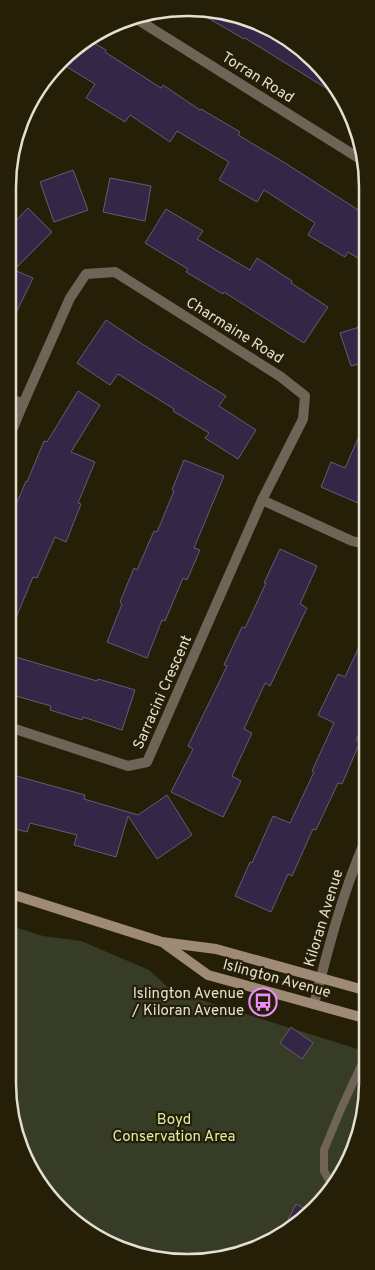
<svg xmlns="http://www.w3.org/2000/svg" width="375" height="1270" font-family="Overpass,sans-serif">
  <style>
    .green { fill: #373c27 }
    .building { fill: #342646; stroke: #655b73 }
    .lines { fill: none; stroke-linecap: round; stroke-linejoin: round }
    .service { stroke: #706456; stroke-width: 8 }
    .minor { stroke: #706456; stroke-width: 10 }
    .secondary { stroke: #9f8b75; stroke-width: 10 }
    .labels { text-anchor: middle; stroke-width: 4.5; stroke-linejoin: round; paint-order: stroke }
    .street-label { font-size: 15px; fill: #e4dfd1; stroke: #261f07 }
    .poi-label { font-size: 15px; fill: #e4dfd1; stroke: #261f07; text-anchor: end }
    .park-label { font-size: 15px; fill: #ddeda9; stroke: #261f07 }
    .rim { fill: none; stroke: #e4dfd1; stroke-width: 2.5 }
  </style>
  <rect width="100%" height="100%" fill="#261f07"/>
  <!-- green -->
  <path class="green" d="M8,925L43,936L81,941L149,970L172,991L364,1051V1118L337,1182L297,1225L234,1256L164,1261L108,1244L52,1201L21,1151L8,1083Z"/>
  <!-- building -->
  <g class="building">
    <path d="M196,11H223L277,31L323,69L342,98L245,38L244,39Z"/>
    <path d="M87,39L106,50L105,52L161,88L163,85L200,110L201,109L240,132L238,135L285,163L366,215V263L348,252L345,257L308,235L315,223L264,190L257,202L219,180L229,162L177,131L170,142L130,115L125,122L86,98L95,84L62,64Z"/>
    <path d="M73,170L88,210L54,222L40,182Z"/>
    <path d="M110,178L151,186L145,221L103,212Z"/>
    <path d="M28,208L52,232L14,270L33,278L10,325L11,226Z"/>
    <path d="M166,209L203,231L197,239L250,270L257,258L292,281L291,283L328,307L304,343L224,292L223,294L186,272L188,269L145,243Z"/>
    <path d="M106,320L139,342L226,396L219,406L256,430L238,459L205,438L209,433L173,411L174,409L118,374L110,385L77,363Z"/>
    <path d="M366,325V362L351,366L340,333Z"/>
    <path d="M78,391L100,405L71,452L95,462L78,503L81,504L66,542L55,537L37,578L33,577L9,634L10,519L26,481L27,482L44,441L47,442Z"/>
    <path d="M365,423V506L321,487L331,462L345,468Z"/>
    <path d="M184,460L224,476L194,548L200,550L187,580L183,578L165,621L162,620L147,658L107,642L122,604L120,602L134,568L137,570L154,531L157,532L174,491L172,490Z"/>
    <path d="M280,549L317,566L300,604L307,608L270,686L265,683L244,729L252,733L232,776L241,781L223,817L171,792L193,749L188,746L227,666L224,665L242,627L245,628L266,583H264Z"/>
    <path d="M365,634V723L356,740L360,742L342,784L338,783L316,830L313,829L292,876L288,874L271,912L235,896L250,862L252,863L273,816L290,823L314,772L312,771L334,723L318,715L338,674L345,677Z"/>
    <path d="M9,655L97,681L98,679L135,690L122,730L83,717L82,720L50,710L51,706L9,694Z"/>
    <path d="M9,774L85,795L84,799L138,815L167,795L192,835L157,859L128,816L116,857L74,845L77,835L30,823L27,832L8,827Z"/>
    <path d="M291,1027L313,1043L302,1059L280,1043Z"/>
    <path d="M296,1204L310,1211L297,1225L288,1220Z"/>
  </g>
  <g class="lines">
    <!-- service -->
    <path class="service" d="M333,1187L324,1171V1150L341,1109L364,1059"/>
    <!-- minor -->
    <g class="minor">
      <path d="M135,18L365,162"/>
      <path d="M10,398L23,404L70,298L86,274L115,272L281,377L305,396L303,419L262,500L352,541L365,544"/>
      <path d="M10,435L23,404"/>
      <path d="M9,727L128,766L147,762L262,500"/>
      <path d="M314,1004C328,949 342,894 365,841"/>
    </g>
    <!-- secondary -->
    <g class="secondary">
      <path d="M8,893L162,942L216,949L364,990"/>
      <path d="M165,944L208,975L364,1018"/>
    </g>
  </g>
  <!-- icons -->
  <defs>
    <g id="bus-ring" transform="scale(1.4375)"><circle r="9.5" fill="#261f07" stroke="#ed8cfa" stroke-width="1.5"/><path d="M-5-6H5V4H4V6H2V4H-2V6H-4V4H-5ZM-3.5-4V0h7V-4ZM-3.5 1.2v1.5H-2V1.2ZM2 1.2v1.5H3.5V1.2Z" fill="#ed8cfa"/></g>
  </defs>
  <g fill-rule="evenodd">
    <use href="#bus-ring" x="263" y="1002"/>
  </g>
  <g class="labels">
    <!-- street labels -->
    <g class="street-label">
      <text transform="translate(258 77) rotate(32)" y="5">Torran Road</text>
      <text transform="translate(235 330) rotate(32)" y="5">Charmaine Road</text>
      <text transform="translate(162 692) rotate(-66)" y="5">Sarracini Crescent</text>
      <text transform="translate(323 918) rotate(-73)" y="5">Kiloran Avenue</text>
      <text transform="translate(277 978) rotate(15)" y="5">Islington Avenue</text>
    </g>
    <!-- poi labels -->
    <g class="poi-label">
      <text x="244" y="998">Islington Avenue<tspan x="244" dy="17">/ Kiloran Avenue</tspan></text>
    </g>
    <!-- park labels -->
    <g class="park-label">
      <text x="174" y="1124">Boyd<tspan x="174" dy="17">Conservation Area</tspan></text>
    </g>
  </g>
  <!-- crop -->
  <path d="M0 0H375V1270H0ZM187 16H188A171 171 0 0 1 359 187V1083A171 171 0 0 1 188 1254H187A171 171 0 0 1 16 1083V187A171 171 0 0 1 187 16Z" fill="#261f07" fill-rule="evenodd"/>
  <path class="rim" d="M187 16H188A171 171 0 0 1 359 187V1083A171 171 0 0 1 188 1254H187A171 171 0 0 1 16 1083V187A171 171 0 0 1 187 16Z"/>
</svg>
